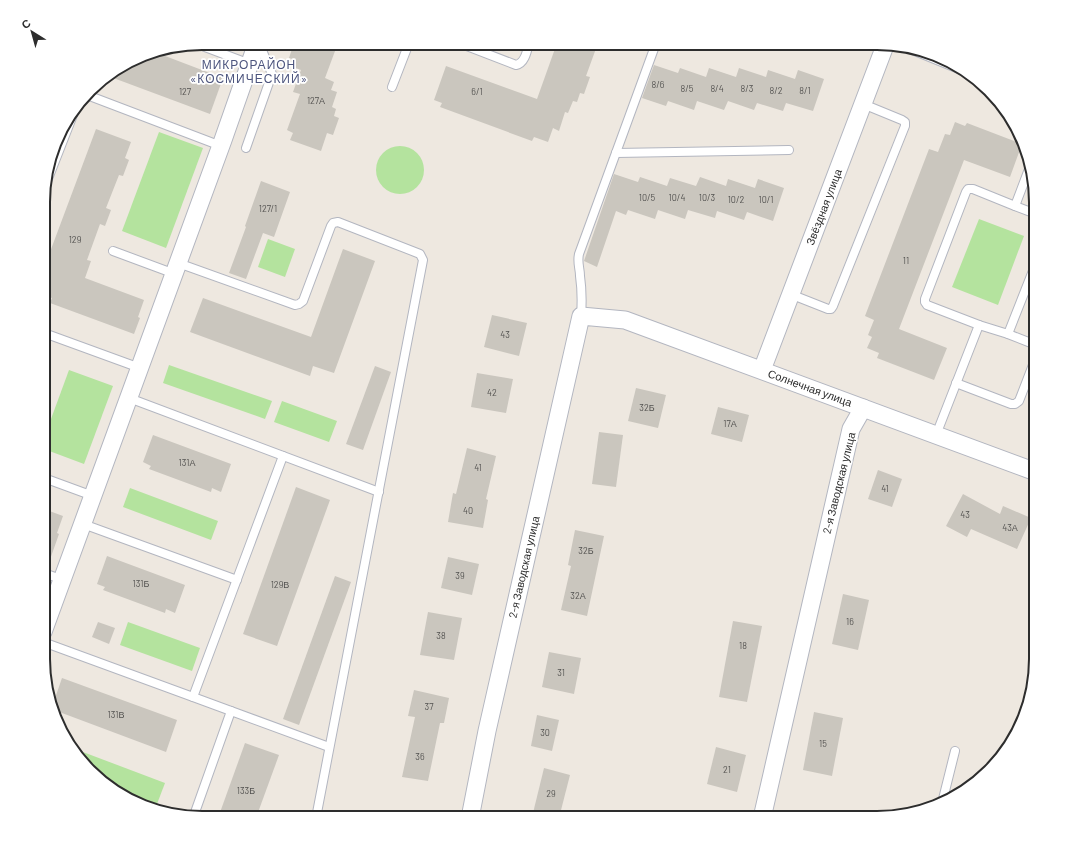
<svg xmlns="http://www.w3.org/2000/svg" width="1079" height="861" font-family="Barlow,sans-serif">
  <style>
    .green { fill: #b4e39e }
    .building { fill: #cac6be }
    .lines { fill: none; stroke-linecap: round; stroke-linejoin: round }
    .service-casing { stroke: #b3b6c0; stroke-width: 10 }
    .minor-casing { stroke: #b3b6c0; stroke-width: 19 }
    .service { stroke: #fff; stroke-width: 8 }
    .minor { stroke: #fff; stroke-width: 17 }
    .labels { text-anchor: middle; stroke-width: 3.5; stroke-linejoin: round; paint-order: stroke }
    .number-label { font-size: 9px; fill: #545351 }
    .street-label { font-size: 11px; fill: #2d2d2d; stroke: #fff }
    .neighbourhood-label { font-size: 12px; letter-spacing: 1px; fill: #4d557e; stroke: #fff }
    .rim { fill: none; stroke: #2d2d2d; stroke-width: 2 }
  </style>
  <rect width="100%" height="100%" fill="#eee8e0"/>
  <!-- green -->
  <g class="green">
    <path d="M159,132L203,148L166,248L122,231Z"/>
    <circle cx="400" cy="170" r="24"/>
    <path d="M979,219L1024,236L998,305L952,287Z"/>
    <path d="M268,239L295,249L285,277L258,267Z"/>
    <path d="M169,365L272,401L265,419L163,383Z"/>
    <path d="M69,370L113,386L84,464L44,449V438Z"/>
    <path d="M282,401L337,421L329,442L274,422Z"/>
    <path d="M130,488L218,521L211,540L123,507Z"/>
    <path d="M128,622L200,648L192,671L120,645Z"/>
    <path d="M75,749L165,783L157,804L109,786L97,778Z"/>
  </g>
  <!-- building -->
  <g class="building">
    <path d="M294,43H338L325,78L334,82L331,90L337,92L332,107L336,109L334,116L339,118L333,135L327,133L321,151L290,140L293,133L287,130L300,94L293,92L301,70L290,66L292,59L289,58Z"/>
    <path d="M557,43H598L586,76L590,77L584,94L580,93L577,102L573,101L568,113L565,112L559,131L553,128L548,142L534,137L532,141L440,107L442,103L434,100L446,66L537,99Z"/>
    <path d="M152,51L223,78L210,114L108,76Z"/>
    <path d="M654,65L678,73L680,68L706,77L709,68L736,77L739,68L766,77L768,70L795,79L798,70L824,79L813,111L786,103L783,111L757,103L754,110L728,101L724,110L697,101L694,110L668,101L666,106L642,98Z"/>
    <path d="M955,122L965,126L967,123L1022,144L1010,177L964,160L899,329L947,348L934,380L877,358L879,353L867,348L872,337L868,335L874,320L865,316L929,149L938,152L945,134L950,135Z"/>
    <path d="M96,129L131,142L125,158L129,160L123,176L119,175L106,208L111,210L105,226L100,224L87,260L91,261L85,278L144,300L138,317L140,318L134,334L50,303L52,298L44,295V268Z"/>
    <path d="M614,174L638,182L640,177L667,186L670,178L696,186L700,177L726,186L728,179L755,188L758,179L784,188L773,221L747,212L744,220L717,211L715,218L688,210L685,219L658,210L655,219L628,210L626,215L616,211L597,267L584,261Z"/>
    <path d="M261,181L290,192L274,237L263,233L246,279L229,273L246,227L245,226Z"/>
    <path d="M343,249L375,261L334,373L313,366L310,376L190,332L203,298L311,337Z"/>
    <path d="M492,315L527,323L519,356L484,347Z"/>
    <path d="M375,366L391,372L363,450L346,444Z"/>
    <path d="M477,373L513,379L506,413L471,407Z"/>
    <path d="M636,388L666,395L658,428L628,421Z"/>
    <path d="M718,407L749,415L742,442L711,434Z"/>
    <path d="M599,432L623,435L616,487L592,484Z"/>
    <path d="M153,435L231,464L221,492L212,488L211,492L149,469L151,466L143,462Z"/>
    <path d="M467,448L496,456L486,499L488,500L483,528L448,522L453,493L456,494Z"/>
    <path d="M878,470L902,479L892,507L868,499Z"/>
    <path d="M296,487L330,500L277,646L243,634Z"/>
    <path d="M963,494L1000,514L1003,506L1031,518L1017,549L971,529L967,537L946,526Z"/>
    <path d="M44,509L63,516L57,533L59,534L47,568H44Z"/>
    <path d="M575,530L604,536L587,616L561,610L571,566L568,565Z"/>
    <path d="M107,556L185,585L175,613L166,609L165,613L103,590L105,587L97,584Z"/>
    <path d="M448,557L479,564L472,595L441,588Z"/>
    <path d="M335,576L351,582L299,725L283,719Z"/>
    <path d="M843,594L869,600L858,650L832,644Z"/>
    <path d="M428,612L462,618L454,660L420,655Z"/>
    <path d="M733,621L762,626L747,702L719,697Z"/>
    <path d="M98,622L115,628L109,644L92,637Z"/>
    <path d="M549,652L581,658L574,694L542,687Z"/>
    <path d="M62,678L177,720L166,752L54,710L53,704Z"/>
    <path d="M414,690L449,698L444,723H440L428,781L402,777L415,717L408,716Z"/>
    <path d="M814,712L843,718L832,776L803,770Z"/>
    <path d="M537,715L559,720L552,751L531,746Z"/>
    <path d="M245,743L279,755L256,818H218Z"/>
    <path d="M716,747L746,755L737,792L707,784Z"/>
    <path d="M544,768L570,775L559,818H553L533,813Z"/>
  </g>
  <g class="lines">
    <!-- service casing -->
    <g class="service-casing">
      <g id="service">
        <path d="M459,43L516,65C525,63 527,51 529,43"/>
        <path d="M197,44L250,64"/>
        <path d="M905,47L959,69"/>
        <path d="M392,87L409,43"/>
        <path d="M87,95L221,146"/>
        <path d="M246,148L272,74L259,43"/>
        <path d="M616,153L789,150"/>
        <path d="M44,189L75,110"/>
        <path d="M1015,206L1036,214"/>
        <path d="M113,251L175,274"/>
        <path d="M178,263L295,305L299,304L303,301L331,226L333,223L338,222L420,254L423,260L316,818"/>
        <path d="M790,294L828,309H831L833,306L905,126V122L902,120L863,104"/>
        <path d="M581,316C582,303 582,290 580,276C580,268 577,263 579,254L655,46L658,43"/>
        <path d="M979,325L1008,334L1036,263"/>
        <path d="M44,333L140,368"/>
        <path d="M1008,334L1036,345"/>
        <path d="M956,383L1011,404H1015L1019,401L1036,357"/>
        <path d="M129,398L379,492"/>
        <path d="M936,435L979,325L927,305L925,302V299L966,192L968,189H973L1015,206L1029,169"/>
        <path d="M44,478L93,496"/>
        <path d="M83,524L237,580"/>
        <path d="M44,573L63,580"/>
        <path d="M43,642L193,697"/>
        <path d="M231,711L329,747"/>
        <path d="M942,803L955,751"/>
        <path d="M193,818L231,711L193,697L283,456"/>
      </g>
    </g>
    <!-- minor casing -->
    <g class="minor-casing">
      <g id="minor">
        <path d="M762,370L886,43"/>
        <path d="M43,632L223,140L257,43"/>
        <path d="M470,818L487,731L581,316L625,320L1036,472"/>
        <path d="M762,818L851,429L863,408"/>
      </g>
    </g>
    <!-- service -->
    <use href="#service" class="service"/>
    <!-- minor -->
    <use href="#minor" class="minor"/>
  </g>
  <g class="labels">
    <!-- number labels -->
    <g class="number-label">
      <text x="658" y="88">8/6</text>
      <text x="687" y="92">8/5</text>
      <text x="717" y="92">8/4</text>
      <text x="747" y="92">8/3</text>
      <text x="776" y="94">8/2</text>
      <text x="805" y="94">8/1</text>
      <text x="185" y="95">127</text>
      <text x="477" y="95">6/1</text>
      <text x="316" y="104">127А</text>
      <text x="647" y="201">10/5</text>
      <text x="677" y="201">10/4</text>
      <text x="707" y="201">10/3</text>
      <text x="736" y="203">10/2</text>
      <text x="766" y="203">10/1</text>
      <text x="268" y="212">127/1</text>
      <text x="75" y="243">129</text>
      <text x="906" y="264">11</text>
      <text x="505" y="338">43</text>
      <text x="492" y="396">42</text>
      <text x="647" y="411">32Б</text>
      <text x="730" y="427">17А</text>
      <text x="187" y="466">131А</text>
      <text x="478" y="471">41</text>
      <text x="885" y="492">41</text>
      <text x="468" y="514">40</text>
      <text x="965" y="518">43</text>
      <text x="1010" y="531">43А</text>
      <text x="586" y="554">32Б</text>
      <text x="460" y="579">39</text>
      <text x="141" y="587">131Б</text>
      <text x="280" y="588">129В</text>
      <text x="578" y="599">32А</text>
      <text x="850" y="625">16</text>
      <text x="441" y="639">38</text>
      <text x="743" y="649">18</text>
      <text x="561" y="676">31</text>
      <text x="429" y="710">37</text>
      <text x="116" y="718">131В</text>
      <text x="545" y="736">30</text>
      <text x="823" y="747">15</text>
      <text x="420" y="760">36</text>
      <text x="727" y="773">21</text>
      <text x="246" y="794">133Б</text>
      <text x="551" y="797">29</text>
    </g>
    <!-- street labels -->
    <g class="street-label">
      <text transform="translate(824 207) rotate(-69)" y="4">Звёздная улица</text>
      <text transform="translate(810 388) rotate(20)" y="4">Солнечная улица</text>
      <text transform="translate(839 483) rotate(-76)" y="4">2-я Заводская улица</text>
      <text transform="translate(524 567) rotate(-77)" y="4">2-я Заводская улица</text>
    </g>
    <!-- neighbourhood labels -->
    <g class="neighbourhood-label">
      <text x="249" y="69">МИКРОРАЙОН<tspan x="249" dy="14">«КОСМИЧЕСКИЙ»</tspan></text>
    </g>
  </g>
  <!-- crop -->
  <path d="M0 0H1079V861H0ZM202 50H877A152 152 0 0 1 1029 202V659A152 152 0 0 1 877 811H202A152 152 0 0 1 50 659V202A152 152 0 0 1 202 50Z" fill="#fff" fill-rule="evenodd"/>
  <path class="rim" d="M202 50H877A152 152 0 0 1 1029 202V659A152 152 0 0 1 877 811H202A152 152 0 0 1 50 659V202A152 152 0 0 1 202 50Z"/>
  <!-- north arrow -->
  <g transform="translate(32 32) rotate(323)" stroke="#ffffff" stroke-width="3" paint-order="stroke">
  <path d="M0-3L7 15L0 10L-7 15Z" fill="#2d2d2d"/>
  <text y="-6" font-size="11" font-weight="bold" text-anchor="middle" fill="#2d2d2d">С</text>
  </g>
</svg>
